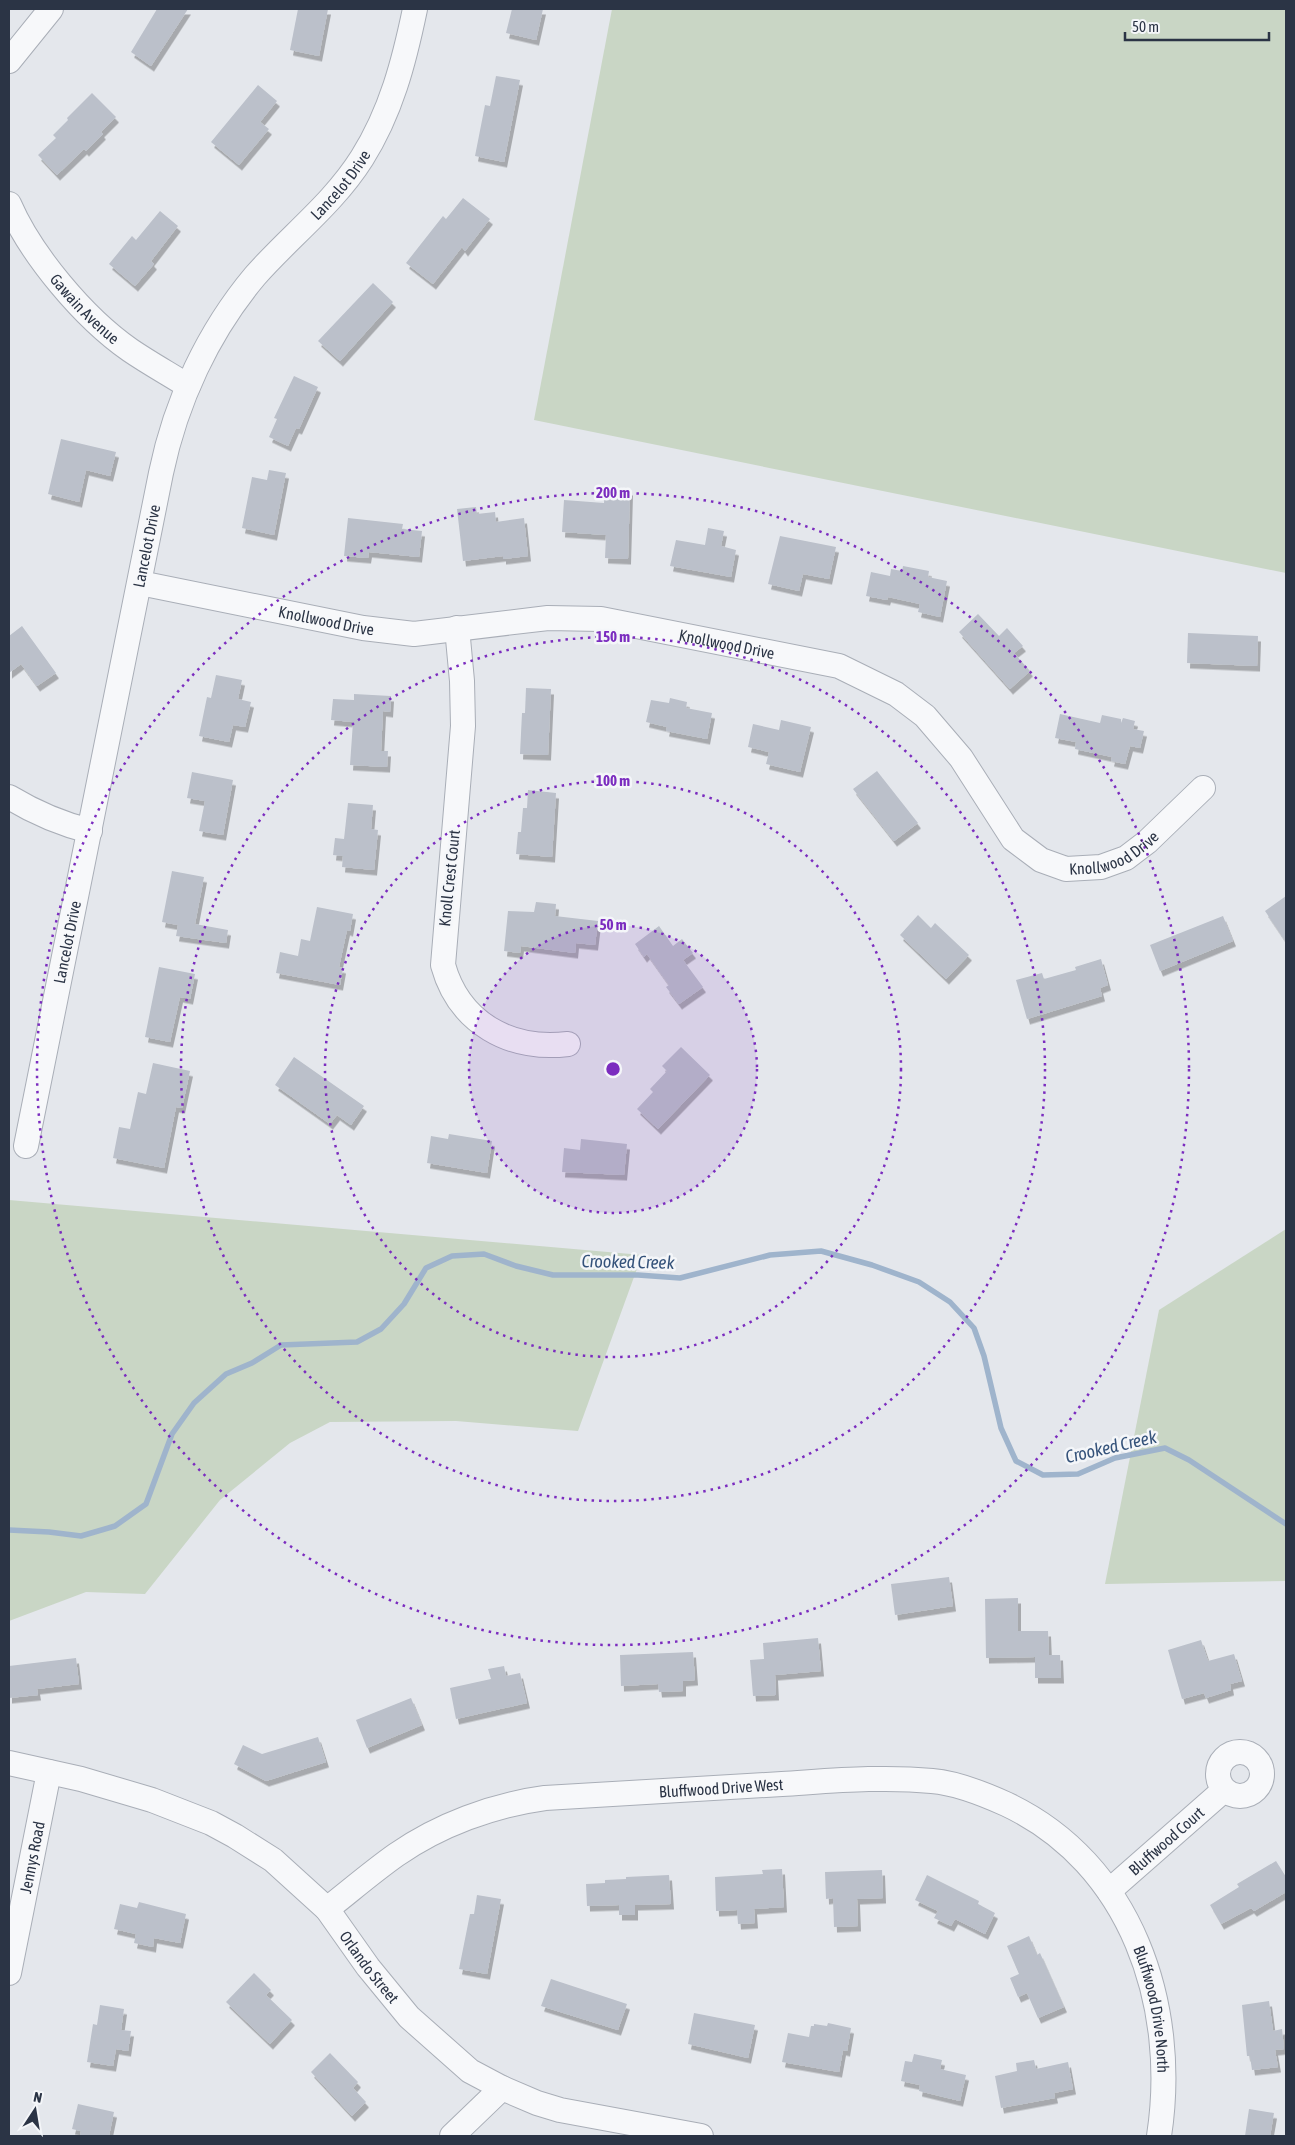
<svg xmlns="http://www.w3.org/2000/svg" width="1295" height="2145" font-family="'Asap Condensed',sans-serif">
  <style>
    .green { fill: #c9d6c5 }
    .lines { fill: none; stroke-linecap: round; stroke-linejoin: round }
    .stream { stroke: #9fb4cc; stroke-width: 5.5 }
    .building { fill: #bbc0ca; filter: url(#shadow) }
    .minor-casing { stroke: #a9aeb7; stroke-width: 26 }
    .minor { stroke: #f7f8fa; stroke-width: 24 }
    .ring { fill: none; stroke: #7b2cbf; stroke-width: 2.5; stroke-dasharray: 2.5 5 }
    .labels { text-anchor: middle; stroke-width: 5; stroke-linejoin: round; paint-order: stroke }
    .street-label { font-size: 16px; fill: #2b3445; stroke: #f4f6f9 }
    .water-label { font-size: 18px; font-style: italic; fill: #34527a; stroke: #f4f6f9 }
    .centre { fill: #7b2cbf; stroke: #f4f6f9; stroke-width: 2.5 }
    .ring-label { font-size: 15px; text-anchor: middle; font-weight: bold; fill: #7b2cbf; stroke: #f4f6f9; stroke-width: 5; stroke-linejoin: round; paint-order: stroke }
  </style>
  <defs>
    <filter id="shadow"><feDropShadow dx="3" dy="5.5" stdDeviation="0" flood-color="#0004"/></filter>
  </defs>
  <rect width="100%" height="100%" fill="#e4e7ec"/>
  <!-- green -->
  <g class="green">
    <path d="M612,9H1286V573L534,420Z"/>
    <path d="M9,1200L642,1255L578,1431L456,1421L330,1422L290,1443L220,1500L145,1594L86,1592L9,1621Z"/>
    <path d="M1286,1229V1581L1105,1584L1159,1310Z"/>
  </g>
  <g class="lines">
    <!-- stream -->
    <path class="stream" d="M9,1530L49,1532L81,1536L115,1526L146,1504L172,1434L194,1403L226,1374L252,1363L281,1345L357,1342L381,1329L404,1304L426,1268L452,1256L484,1254L516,1266L553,1275H638L680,1278L770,1255L821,1251L872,1265L919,1282L950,1302L974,1328L984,1356L1001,1428L1016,1461L1043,1475L1078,1474L1115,1458L1165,1448L1189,1460L1286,1524"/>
  </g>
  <!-- building -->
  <g class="building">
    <path d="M157,9H188L151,66L131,52Z"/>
    <path d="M298,9H328L319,56L290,50Z"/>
    <path d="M512,9H543L536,40L506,33Z"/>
    <path d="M496,76L520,80L504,162L475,156L485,105L490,106Z"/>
    <path d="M258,85L277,101L260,122L269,129L239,165L211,142Z"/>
    <path d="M92,93L116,117L101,132L103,134L86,151L84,149L57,175L38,155L56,138L53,135L68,120L67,118Z"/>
    <path d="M463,198L490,219L465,251L462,247L433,284L406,263L443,216L446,219Z"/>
    <path d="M160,211L178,226L151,261L154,264L135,286L109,264L132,236L136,240Z"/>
    <path d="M373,283L393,302L340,361L318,341Z"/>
    <path d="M294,376L318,387L299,429L296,428L288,446L269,437L277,419L274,418Z"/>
    <path d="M61,439L116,452L110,476L86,470L79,502L48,494Z"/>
    <path d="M269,470L286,473L274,535L242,528L252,477L267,480Z"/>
    <path d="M605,488L630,490L628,559L605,558L606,535L562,532L564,500L604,503Z"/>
    <path d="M476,507L477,514L495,512L496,522L524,518L528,556L503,559V556L463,561L457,509Z"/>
    <path d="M348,518L403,524L402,529L422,531L419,557L369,552L368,558L344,556Z"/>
    <path d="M708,528L724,531L721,546L736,550L731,577L670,566L676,540L705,545Z"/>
    <path d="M780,536L836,547L829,579L803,574L799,591L768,584Z"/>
    <path d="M903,566L929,571L928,577L947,581L940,617L918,612L920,604L888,597L887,600L866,596L871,572L890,576L891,569L902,571Z"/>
    <path d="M978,614L999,636L1007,628L1023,646L1014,653L1030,671L1010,689L959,632Z"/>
    <path d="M22,626L56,673L37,686L21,664L9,673V636Z"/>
    <path d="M1188,633L1258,636L1257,666L1187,663Z"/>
    <path d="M216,675L242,680L238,699L251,702L245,727L233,725L229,742L199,736L207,697L211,698Z"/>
    <path d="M526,688L551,689L548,755L520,754L522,713H525Z"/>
    <path d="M354,694L391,696L390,712L383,711L381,751H388L387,767L350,765L353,722L331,720L333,699L354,700Z"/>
    <path d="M670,698L687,702L686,708L712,713L707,739L666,731L667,727L646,722L651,700L669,703Z"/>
    <path d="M1060,714L1100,723L1102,715L1121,719V723L1123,718L1135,721L1133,729L1144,731L1140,748L1130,746L1125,764L1111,761L1112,757L1075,749L1076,742L1055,738Z"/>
    <path d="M781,720L811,727L800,772L766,764L769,752L748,747L753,724L779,730Z"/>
    <path d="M877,771L918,823L894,841L853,789Z"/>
    <path d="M192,772L233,780L223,835L199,831L205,801L187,798Z"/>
    <path d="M528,790L556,793L552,857L516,854L518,832H521L523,808H527Z"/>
    <path d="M348,803L373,805L371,829L378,830L374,870L342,867L343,856L333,855L335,838L344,839Z"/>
    <path d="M172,871L204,877L195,924L228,930L226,943L176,936L178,925L162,922Z"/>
    <path d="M1286,896V942L1265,911Z"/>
    <path d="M536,902L556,904L555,916L598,921L595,945L576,943L575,953L521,946L520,953L504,951L508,911L534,912Z"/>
    <path d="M317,907L353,914L350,931L347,930L339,967L343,968L340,985L276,973L280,952L298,956L301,939L310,941Z"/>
    <path d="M918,915L931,928L935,923L969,955L946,979L900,935Z"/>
    <path d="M1223,916L1233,941L1160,971L1150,945Z"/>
    <path d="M659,926L673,946L682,939L693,953L683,960L703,987L679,1004L666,987L669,985L647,954L644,957L635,944Z"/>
    <path d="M1101,959L1108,985L1100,988L1102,996L1027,1019L1016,980L1042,973L1044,979L1076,970L1075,967Z"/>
    <path d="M159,967L195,974L190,999L180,997L170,1042L145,1037Z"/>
    <path d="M681,1047L710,1075L658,1129L637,1109L653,1092L650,1089L667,1071L662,1066Z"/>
    <path d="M294,1057L364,1106L351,1125L337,1115L330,1124L275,1085Z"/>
    <path d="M153,1063L190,1071L182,1108L176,1107L164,1168L113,1158L119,1127L130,1129L138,1092L146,1094Z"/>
    <path d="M449,1134L492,1141L487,1173L427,1163L431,1136L448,1139Z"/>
    <path d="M581,1139L627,1144L624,1175L562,1172L564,1148L580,1150Z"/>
    <path d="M949,1577L953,1606L895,1615L891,1584Z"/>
    <path d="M1018,1598V1631H1048L1049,1655H1060L1061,1678H1035V1657L986,1658L985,1599Z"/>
    <path d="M818,1638L821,1671L775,1675L776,1695L753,1696L750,1660L764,1659L763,1643Z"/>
    <path d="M1201,1640L1208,1661L1234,1654L1242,1681L1230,1684L1231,1690L1206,1698L1204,1693L1182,1699L1168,1650Z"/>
    <path d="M693,1652L695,1680L683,1681V1691L659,1692L658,1684L621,1686L620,1655Z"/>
    <path d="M76,1658L79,1684L37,1689L38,1695L9,1698V1666Z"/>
    <path d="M504,1666L506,1676L520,1673L527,1703L456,1719L450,1688L491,1679L488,1669Z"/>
    <path d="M411,1698L422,1725L367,1748L356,1720Z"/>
    <path d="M318,1737L326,1762L266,1781L234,1764L243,1745L262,1754Z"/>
    <path d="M1276,1861L1286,1877V1892L1254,1911L1251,1908L1221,1924L1210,1905L1239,1887L1237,1884Z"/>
    <path d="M782,1869L784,1907L754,1909L755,1923L738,1924L737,1910L716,1911L715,1877L763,1874L762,1870Z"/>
    <path d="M882,1870L883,1898L857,1899L858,1926L834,1927L833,1898L826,1899L825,1872Z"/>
    <path d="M669,1875L671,1904L635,1905V1915H619V1905L587,1906L586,1884L605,1883V1880L626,1879V1877Z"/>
    <path d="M927,1875L979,1901L978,1904L995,1913L985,1934L955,1919L951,1926L934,1918L938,1911L915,1900Z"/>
    <path d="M477,1895L501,1899L487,1974L459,1969L470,1914H474Z"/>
    <path d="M139,1902L186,1914L180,1943L154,1938L153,1947L134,1943L136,1934L114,1929L120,1904L137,1908Z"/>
    <path d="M1029,1936L1037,1955L1040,1953L1064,2007L1038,2018L1027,1993L1018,1997L1010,1978L1019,1974L1007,1946Z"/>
    <path d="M254,1973L271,1990L266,1995L292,2020L270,2044L226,2002Z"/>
    <path d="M551,1979L627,2004L618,2030L541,2006Z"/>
    <path d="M1269,2001L1273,2031L1282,2029L1284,2049L1275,2050L1278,2067L1252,2070L1250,2056H1247L1242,2005Z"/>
    <path d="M100,2005L124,2009L121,2030L131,2031L128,2051L116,2049L113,2066L87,2062L93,2024L97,2025Z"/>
    <path d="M694,2013L755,2025L748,2058L688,2044Z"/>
    <path d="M828,2023L851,2028L847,2051L843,2050L839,2072L782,2062L788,2033L809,2037L811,2026H814V2024L827,2026Z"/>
    <path d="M330,2053L358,2082L353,2088L366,2102L352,2116L311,2072Z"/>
    <path d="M914,2054L942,2060L940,2069L966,2075L960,2101L919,2091L920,2085L901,2081L905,2061L912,2062Z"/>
    <path d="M1034,2060L1036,2069L1068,2062L1073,2089L1054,2093L1055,2098L1001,2108L995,2076L1017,2071L1016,2063Z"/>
    <path d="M78,2104L114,2112L109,2136H80L81,2131L72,2129Z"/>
    <path d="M1249,2109L1274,2113L1270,2136H1245Z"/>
  </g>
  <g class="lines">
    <!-- minor casing -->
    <g class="minor-casing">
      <g id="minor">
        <path d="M9,61L51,9"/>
        <path id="s1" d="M9,204C31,255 84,318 130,350C149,363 169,374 188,386"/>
        <path id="s2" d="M140,583L363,628L414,634L548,618L601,619L839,666L896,694L925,716L961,758L1013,839L1041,860L1066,869L1101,867L1126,858L1147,842L1203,788"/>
        <path d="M457,628L462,681L463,726L443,965C459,1023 510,1051 568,1044"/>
        <path d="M9,797C34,812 61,824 90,831"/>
        <path id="s3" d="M26,1146L161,473C176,401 208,332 255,276C290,236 333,204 362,158C391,112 404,62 415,9"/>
        <circle cx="1240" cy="1774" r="22"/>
        <path id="s4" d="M9,1763L81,1779L152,1800L211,1823L235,1836L273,1860L327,1909L368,1967L409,2017L470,2071L502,2088L537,2103L560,2110L701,2136"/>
        <path id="s5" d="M1109,1891L1224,1790"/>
        <path id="s6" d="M327,1909C350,1891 372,1872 396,1855C439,1825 493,1805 545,1798C624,1794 703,1789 782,1784C831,1781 882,1776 932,1781C957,1783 984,1794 1006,1804C1132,1863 1179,2006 1159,2136"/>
        <path id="s7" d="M9,1973L49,1772"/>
        <path d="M452,2136L502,2088"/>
      </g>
    </g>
    <!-- minor -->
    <use href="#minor" class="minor"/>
  </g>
  <!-- distance rings -->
  <circle cx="613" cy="1069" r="144" fill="#7b2cbf" fill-opacity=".12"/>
  <g class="ring">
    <circle cx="613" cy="1069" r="144"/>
    <circle cx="613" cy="1069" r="288"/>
    <circle cx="613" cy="1069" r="432"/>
    <circle cx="613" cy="1069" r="576"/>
  </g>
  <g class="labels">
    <!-- street labels -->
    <g class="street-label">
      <text dy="6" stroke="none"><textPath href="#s3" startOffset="1032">Lancelot Drive</textPath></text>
      <text dy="6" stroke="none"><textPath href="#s1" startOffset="130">Gawain Avenue</textPath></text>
      <text dy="6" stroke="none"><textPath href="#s3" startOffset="612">Lancelot Drive</textPath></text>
      <text dy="6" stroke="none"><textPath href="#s2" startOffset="190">Knollwood Drive</textPath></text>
      <text dy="6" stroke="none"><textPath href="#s2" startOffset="595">Knollwood Drive</textPath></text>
      <text dy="6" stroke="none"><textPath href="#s2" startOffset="1074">Knollwood Drive</textPath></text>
      <text transform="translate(449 878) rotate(-84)" y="6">Knoll Crest Court</text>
      <text dy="6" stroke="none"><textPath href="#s3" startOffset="208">Lancelot Drive</textPath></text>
      <text dy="6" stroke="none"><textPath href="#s6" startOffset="425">Bluffwood Drive West</textPath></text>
      <text dy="6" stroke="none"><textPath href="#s5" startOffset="76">Bluffwood Court</textPath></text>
      <text dy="6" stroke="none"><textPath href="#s7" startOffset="118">Jennys Road</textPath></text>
      <text dy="6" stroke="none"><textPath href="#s4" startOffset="428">Orlando Street</textPath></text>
      <text dy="6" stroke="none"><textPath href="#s6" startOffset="978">Bluffwood Drive North</textPath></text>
    </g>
    <!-- water labels -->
    <g class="water-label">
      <text transform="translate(628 1262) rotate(1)" y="6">Crooked Creek</text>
      <text transform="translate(1111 1447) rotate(-13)" y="6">Crooked Creek</text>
    </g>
  </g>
  <circle cx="613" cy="1069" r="8" class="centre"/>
  <g class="ring-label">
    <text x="613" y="498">200 m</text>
    <text x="613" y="642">150 m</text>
    <text x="613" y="786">100 m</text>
    <text x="613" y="930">50 m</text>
  </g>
  <!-- border -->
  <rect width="1295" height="2145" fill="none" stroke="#2b3445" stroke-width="20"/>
  <!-- north arrow -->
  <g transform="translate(35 2110) rotate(12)" stroke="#f4f6f9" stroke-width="4" paint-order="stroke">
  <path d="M0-4L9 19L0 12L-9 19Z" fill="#2b3445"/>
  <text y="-8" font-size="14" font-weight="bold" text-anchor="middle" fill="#2b3445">N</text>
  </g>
  <!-- scale -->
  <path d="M1125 32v8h144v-8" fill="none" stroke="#2b3445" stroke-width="2.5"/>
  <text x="1132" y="32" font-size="15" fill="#2b3445" stroke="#f4f6f9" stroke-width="4" paint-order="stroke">50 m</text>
</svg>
